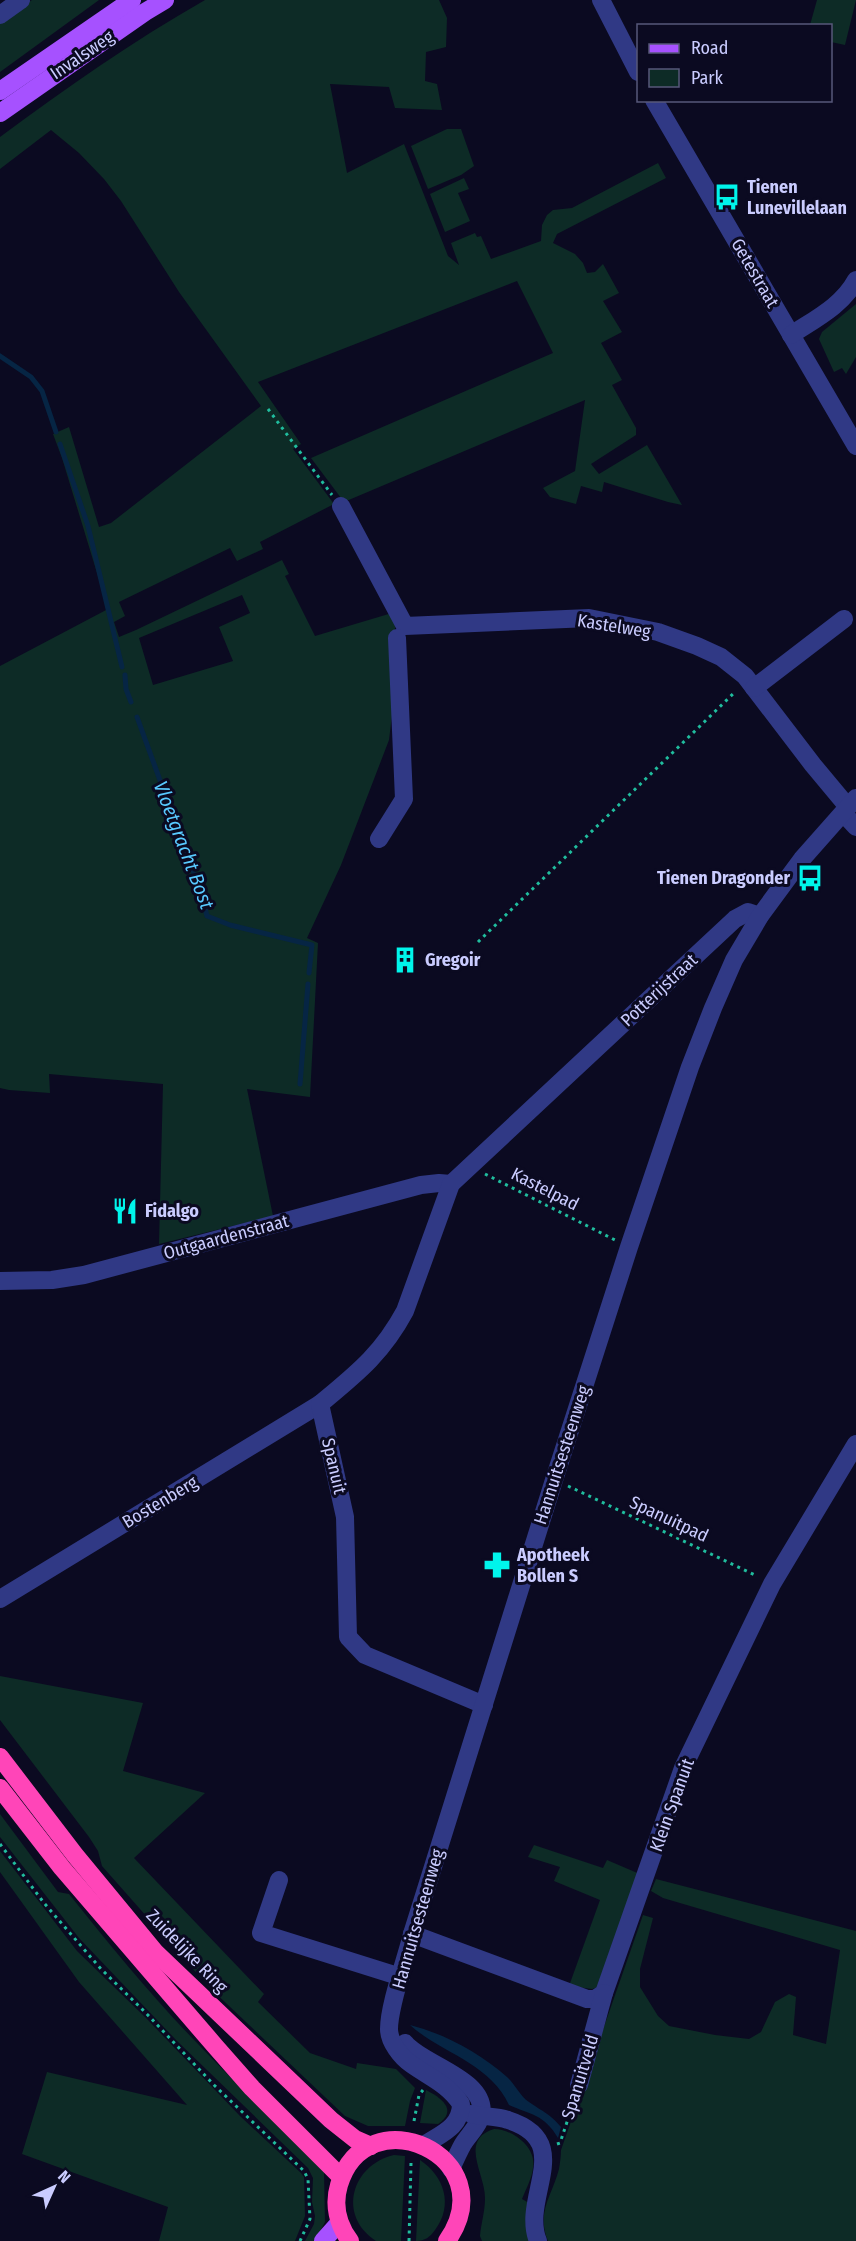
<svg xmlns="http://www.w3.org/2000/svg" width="856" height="2241" font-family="'Fira Sans Condensed',sans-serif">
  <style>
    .green { fill: #0d2b26; fill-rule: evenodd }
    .water { fill: #062544 }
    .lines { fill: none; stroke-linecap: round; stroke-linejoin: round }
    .stream { stroke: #062544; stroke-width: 5 }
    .path { stroke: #20bd9e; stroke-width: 3; stroke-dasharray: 3 4.5; stroke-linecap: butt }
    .minor { stroke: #303985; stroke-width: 18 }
    .major { stroke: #a651ff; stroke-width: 18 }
    .highway { stroke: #ff45b8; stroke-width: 18 }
    .labels { text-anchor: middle; stroke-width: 6; stroke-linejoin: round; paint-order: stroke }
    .street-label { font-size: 18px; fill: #caccff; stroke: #0b0a21 }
    .poi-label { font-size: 18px; font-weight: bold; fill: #caccff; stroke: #0b0a21; text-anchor: start }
    .water-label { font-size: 20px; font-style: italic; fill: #58c9ff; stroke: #0b0a21 }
  </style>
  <rect width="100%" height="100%" fill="#0b0a21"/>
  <!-- green -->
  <g class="green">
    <path d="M32,0H99L0,72V22Z"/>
    <path d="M205,0H439L447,18L446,47L426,52L425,81L437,84L442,110L395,108L389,87L330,84L347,173L404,144L448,256L459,265L451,243L475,233L477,237L481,236L491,259L541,241L542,225L547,215L553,210L572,208L658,163L666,178L557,234L553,243L575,254L583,263L587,273L595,272L603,264L619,293L603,301L622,332L601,343L622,380L612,385L636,428V435L591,464L599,474L647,445L682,505L668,502L604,482L602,492L581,486L576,504L550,497L543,488L575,471L585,400L344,502L311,458L553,353L517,281L258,382L301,444L293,449L334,504L260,542L263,549L237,561L230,548L119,602L125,616L114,622L119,637L136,630L282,560L289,574L285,576L315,636L392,613L396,625L393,636V707L389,740L341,865L307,938L318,943L310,1097L247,1089L273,1216L159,1244L163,1084L49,1074L50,1093L9,1090L0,1088V666L108,609L62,458L53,434L69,427L99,527L111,523L261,406L179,292L121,201L104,179L79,153L51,130L0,169V137C66,88 133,41 205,0ZM242,595L250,613L219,627L233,661L153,685L139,638Z"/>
    <path d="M817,0H856L845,45L831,42L830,26L810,25Z"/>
    <path d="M447,129H461L474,166L461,175L428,189L411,146Z"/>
    <path d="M464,178L469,189L458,193L470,221L445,232L430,194Z"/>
    <path d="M856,304V357L846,374L842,368L834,372L819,339L822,332Z"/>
    <path d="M0,1676L143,1703L123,1771L205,1793L134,1858L264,1994L258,2002L310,2053L356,2069L357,2063L396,2069L415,2088L410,2101L405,2126H368L345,2116L208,1986L102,1866L98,1851L89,1837L0,1720Z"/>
    <path d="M0,1814L58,1892L69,1894C110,1945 152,1997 198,2044C239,2087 283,2128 324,2172L325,2222L315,2241H305L314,2224L315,2216L312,2202L313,2178L308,2168L177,2041L79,1938L0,1837Z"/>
    <path d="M534,1845L603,1868L607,1860L642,1875L602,1986L592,1989L569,1986L600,1900L554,1881L560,1867L528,1857Z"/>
    <path d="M0,1851L77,1951L146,2018L240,2116L301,2173L304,2177L305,2216L295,2241H159L168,2207L22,2154L47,2072L187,2105L79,1982L0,1872Z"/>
    <path d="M656,1879L856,1931V2241H548C536,2212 552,2196 559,2169C560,2163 561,2156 561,2150L643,1915L653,1918L640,1969V1987L658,2016L669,2026L715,2035L749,2039L761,2032L775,2002L789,1994L796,1997L793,2035L826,2044L840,1950L663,1898L651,1891Z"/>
    <path d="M426,2090C440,2097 459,2110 438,2124L420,2123Z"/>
    <path d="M494,2129C512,2129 537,2147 533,2168C532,2178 526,2189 522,2199L529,2203L532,2241H482L480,2236C481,2224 485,2211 485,2199C486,2175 458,2140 494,2129Z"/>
    <path d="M394,2155L405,2156L401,2241H376C337,2216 351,2165 394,2155Z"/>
    <path d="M420,2160C444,2176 454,2205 435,2230C430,2237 425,2241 416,2241Z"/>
  </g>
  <!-- water -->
  <path class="water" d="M410,2025C445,2034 480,2053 507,2077C515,2084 520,2096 529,2102C543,2112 549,2113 561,2127L558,2138C544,2114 531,2115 509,2105C490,2063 441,2053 410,2025Z"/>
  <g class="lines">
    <!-- stream -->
    <g class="stream">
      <path d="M0,356L31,377L42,391L56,432"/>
      <path d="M60,444L88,526L122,667"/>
      <path d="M125,675L126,689L131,702"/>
      <path d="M137,717L201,893L207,916L230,925L312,945L309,973"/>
      <path d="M300,1084L308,984"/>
    </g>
    <!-- path -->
    <g class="path">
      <path d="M268,409L332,495"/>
      <path d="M478,942L736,691"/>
      <path d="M485,1174L615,1240"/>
      <path d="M568,1486L757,1576"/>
      <path d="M0,1844L44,1903L101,1969L145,2012L214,2085L304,2171L308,2179L310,2219L300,2241"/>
      <path d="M414,2121L419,2095L423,2090"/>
      <path d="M557,2144L560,2143L574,2101"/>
      <path d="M409,2241L411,2163"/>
    </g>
    <!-- minor -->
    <g class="minor">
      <path d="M601,0L638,72"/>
      <path d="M0,15L21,0"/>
      <path d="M654,100L856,446"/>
      <path d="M791,335C815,319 842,306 856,280"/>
      <path d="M341,506L405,626L589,618L658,632L697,646L721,657L745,676L813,765L848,807"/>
      <path d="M754,688L844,619"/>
      <path d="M843,813L856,827"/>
      <path d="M379,839L404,799L397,638"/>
      <path d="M0,1281L52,1280L84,1275L421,1185L439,1183L451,1184"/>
      <path d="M0,1599L320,1404"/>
      <path d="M484,1705L365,1655L348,1637L345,1517L320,1404C356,1374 382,1354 405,1311L451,1184L735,919L748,912L760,916"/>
      <path d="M279,1880L261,1933L401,1977"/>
      <path d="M412,1934L587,1999H595L604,1993L683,1768L772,1584L856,1444"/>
      <path d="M405,2043C422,2065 489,2079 481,2116C479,2125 468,2136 463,2144C459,2151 455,2160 451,2169"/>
      <path d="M579,2085L604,1993"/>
      <path d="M471,2114C483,2117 497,2116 508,2120C577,2142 520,2197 538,2241"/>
      <path d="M424,2145C441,2134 461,2127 461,2104C448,2084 429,2077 411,2064C401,2057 389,2042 389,2029C389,2005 406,1959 412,1934L554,1480L629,1247L690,1067L713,1008L734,960L760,916L802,859L856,798"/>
    </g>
    <!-- major -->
    <g class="major">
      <path d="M0,91L132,0"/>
      <path d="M0,113L145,12L165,0"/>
      <path d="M323,2241L339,2223"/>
    </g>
    <!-- highway -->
    <g class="highway">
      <path d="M0,1757L75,1855L155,1952L331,2120L355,2139L371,2146"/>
      <path d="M0,1788L62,1868L215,2046L252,2088L341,2177"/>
      <path d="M350,2241C338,2225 333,2205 339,2185C366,2094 506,2156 447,2241"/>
    </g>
  </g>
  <!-- icons -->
  <defs>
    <g id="bus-bare" transform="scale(2.07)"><path d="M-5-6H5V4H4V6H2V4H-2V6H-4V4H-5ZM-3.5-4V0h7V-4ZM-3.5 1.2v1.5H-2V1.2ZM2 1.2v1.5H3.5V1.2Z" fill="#00f5eb" stroke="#0b0a21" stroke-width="2.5" paint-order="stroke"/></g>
    <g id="building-bare" transform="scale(2.07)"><path d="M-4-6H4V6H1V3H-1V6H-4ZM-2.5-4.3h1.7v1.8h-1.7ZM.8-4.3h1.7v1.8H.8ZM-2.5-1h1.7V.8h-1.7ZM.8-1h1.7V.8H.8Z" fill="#00f5eb" stroke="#0b0a21" stroke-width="2.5" paint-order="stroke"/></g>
    <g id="restaurant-bare" transform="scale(2.07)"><path d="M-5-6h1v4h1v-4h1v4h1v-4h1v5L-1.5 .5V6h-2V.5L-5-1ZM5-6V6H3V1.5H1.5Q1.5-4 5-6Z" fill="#00f5eb" stroke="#0b0a21" stroke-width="2.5" paint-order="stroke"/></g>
    <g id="pharmacy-bare" transform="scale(2.07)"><path d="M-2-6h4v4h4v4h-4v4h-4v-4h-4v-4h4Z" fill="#00f5eb" stroke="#0b0a21" stroke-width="2.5" paint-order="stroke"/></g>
  </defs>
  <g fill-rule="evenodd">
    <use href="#bus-bare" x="727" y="197"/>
    <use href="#bus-bare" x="810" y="878"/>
    <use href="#building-bare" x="405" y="960"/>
    <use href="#restaurant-bare" x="125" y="1211"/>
    <use href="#pharmacy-bare" x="497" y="1565"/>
  </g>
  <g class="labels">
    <!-- street labels -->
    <g class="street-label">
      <text transform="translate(82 55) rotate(-34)" y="6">Invalsweg</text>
      <text transform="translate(755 273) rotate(60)" y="6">Getestraat</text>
      <text transform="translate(614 626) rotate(9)" y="6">Kastelweg</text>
      <text transform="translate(659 990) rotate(-43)" y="6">Potterijstraat</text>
      <text transform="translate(545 1189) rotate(27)" y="6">Kastelpad</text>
      <text transform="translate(226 1237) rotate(-15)" y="6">Outgaardenstraat</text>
      <text transform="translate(562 1455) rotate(-72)" y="6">Hannuitsesteenweg</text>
      <text transform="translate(334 1466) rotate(77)" y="6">Spanuit</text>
      <text transform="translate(160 1502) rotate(-31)" y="6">Bostenberg</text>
      <text transform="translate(669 1519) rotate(25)" y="6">Spanuitpad</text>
      <text transform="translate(672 1805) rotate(-70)" y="6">Klein Spanuit</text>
      <text transform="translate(418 1919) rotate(-74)" y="6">Hannuitsesteenweg</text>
      <text transform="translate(187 1951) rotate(46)" y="6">Zuidelijke Ring</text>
      <text transform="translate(580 2077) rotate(-73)" y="6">Spanuitveld</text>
    </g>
    <!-- poi labels -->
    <g class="poi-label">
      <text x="747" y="193">Tienen<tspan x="747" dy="21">Lunevillelaan</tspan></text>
      <text x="790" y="884" text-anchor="end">Tienen Dragonder</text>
      <text x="425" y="966">Gregoir</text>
      <text x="145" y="1217">Fidalgo</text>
      <text x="517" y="1561">Apotheek<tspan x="517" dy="21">Bollen S</tspan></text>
    </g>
    <!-- water labels -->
    <g class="water-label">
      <text transform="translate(184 845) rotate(69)" y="7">Vloetgracht Bost</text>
    </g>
  </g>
  <!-- legend -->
  <rect x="637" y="24" width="195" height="78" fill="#0b0a21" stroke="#57587a" stroke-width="1.5"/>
  <rect x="649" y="44" width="30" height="9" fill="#a651ff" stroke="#57587a" stroke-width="1.5"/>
  <text x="691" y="54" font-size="18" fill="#caccff">Road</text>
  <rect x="649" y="69" width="30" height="18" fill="#0d2b26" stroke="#57587a" stroke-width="1.5"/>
  <text x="691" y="84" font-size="18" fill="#caccff">Park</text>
  <!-- north arrow -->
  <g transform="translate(54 2187) rotate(45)" stroke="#0b0a21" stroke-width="4.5" paint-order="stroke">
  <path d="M0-4.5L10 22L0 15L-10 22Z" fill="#caccff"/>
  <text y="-9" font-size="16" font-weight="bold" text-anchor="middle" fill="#caccff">N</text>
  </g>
</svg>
